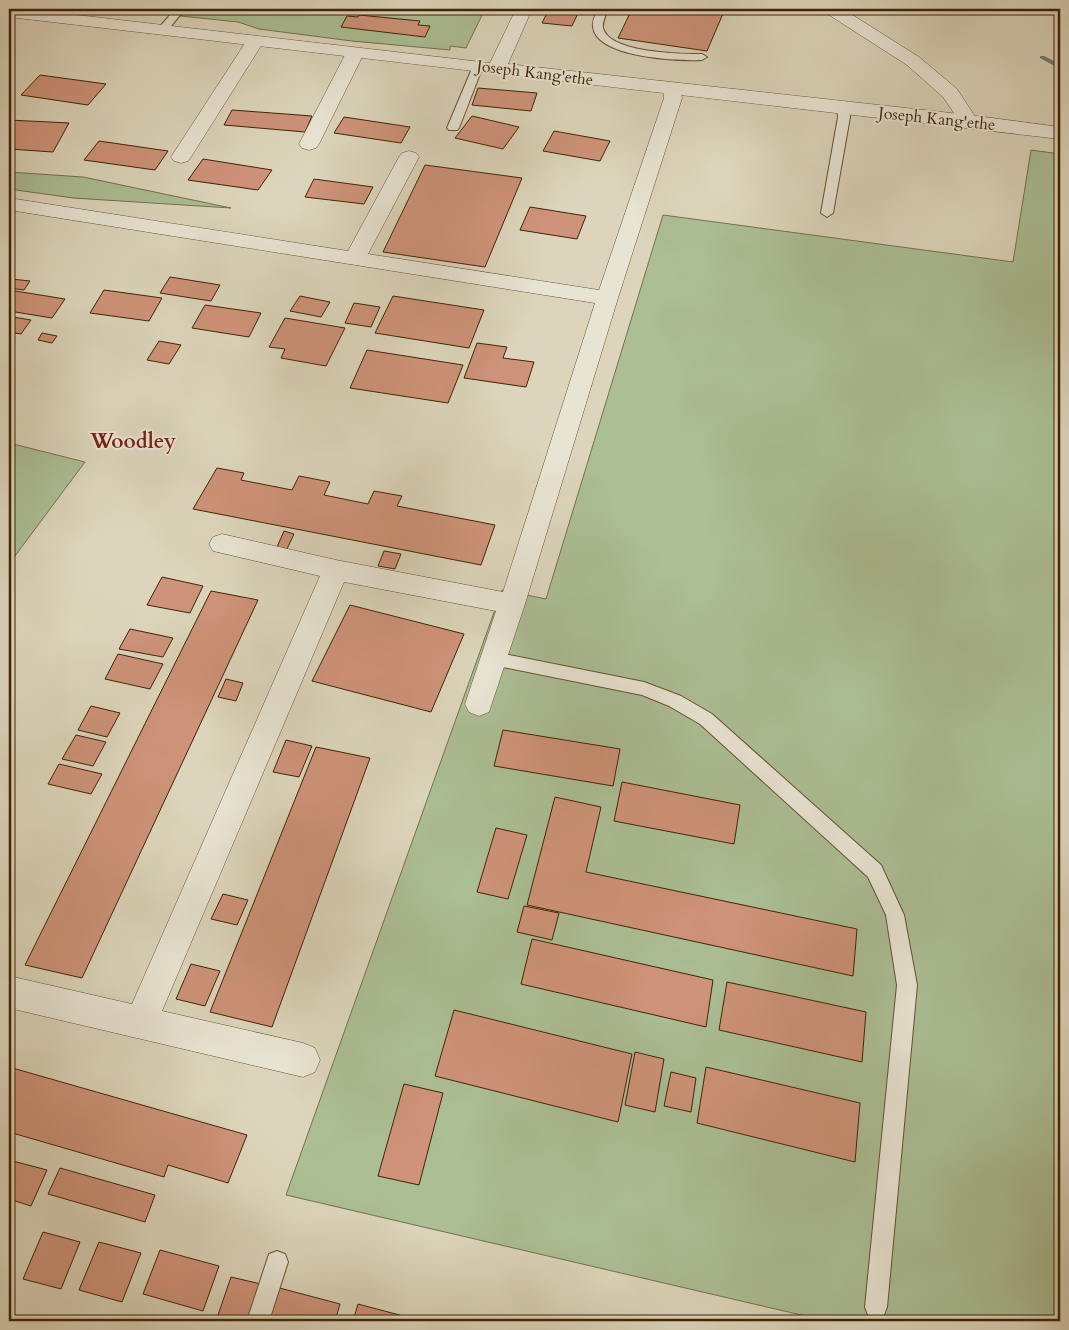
<svg xmlns="http://www.w3.org/2000/svg" width="1069" height="1330" font-family="Cardo,serif">
  <style>
    .green { fill: #abbe94; stroke: #76704c }
    .lines { fill: none; stroke-linecap: round; stroke-linejoin: round }
    .stream { fill: #737b71; fill-rule: evenodd }
    .building { fill: #ce9379; stroke: #402305 }
    .service-casing { stroke: #675032; stroke-width: 2 }
    .minor-casing { stroke: #675032; stroke-width: 1 }
    .tertiary-casing { stroke: #675032; stroke-width: 1 }
    .service { fill: #e8e4d3; fill-rule: evenodd }
    .minor { fill: #e8e4d3; fill-rule: evenodd }
    .tertiary { fill: #e8e4d3; fill-rule: evenodd }
    .labels { text-anchor: middle; stroke-width: 4; stroke-linejoin: round; paint-order: stroke }
    .far-street-label { font-size: 16px; fill: #402305; stroke: #e8e4d3 }
    .quarter-label { font-size: 21px; font-weight: bold; fill: #7a1f14; stroke: #e8e4d3 }
  </style>
  <rect width="100%" height="100%" fill="#dcd5bb"/>
  <filter id="stains"><feTurbulence type="fractalNoise" baseFrequency=".004" numOctaves="4"/><feColorMatrix values="0 0 0 0 .2 0 0 0 0 .09 0 0 0 0 .02 0 0 0 .5 -.17"/></filter>
  <radialGradient id="worn" r=".72"><stop offset=".6" stop-color="#630" stop-opacity="0"/><stop offset="1" stop-color="#630" stop-opacity=".3"/></radialGradient>
  <!-- green -->
  <g class="green">
    <path d="M114,9H485L466,48L450,46V50L352,41L259,29L238,22Z"/>
    <path d="M1031,150L1060,154V1321H827L286,1195L502,590L546,599L663,215L1013,262Z"/>
    <path d="M9,172L83,177L231,208L73,198L9,189Z"/>
    <path d="M9,443L85,462L9,564Z"/>
  </g>
  <g class="lines">
    <!-- stream -->
    <path class="stream" d="M1040,56H1044L1060,64V69L1040,58Z"/>
  </g>
  <!-- building -->
  <g class="building">
    <path d="M549,9H580L572,26L542,23Z"/>
    <path d="M632,9H725L707,51L618,38Z"/>
    <path d="M359,15L420,21L418,25L430,26L425,37L341,27L347,16L358,17Z"/>
    <path d="M40,75L106,84L88,105L21,95Z"/>
    <path d="M478,88L537,93L531,111L472,105Z"/>
    <path d="M232,110L312,116L305,132L224,125Z"/>
    <path d="M472,116L519,127L503,149L455,138Z"/>
    <path d="M344,117L410,127L401,143L334,133Z"/>
    <path d="M9,120L69,123L53,152L9,149Z"/>
    <path d="M554,131L610,141L600,161L543,151Z"/>
    <path d="M99,141L168,151L155,170L84,160Z"/>
    <path d="M203,159L272,170L258,190L188,180Z"/>
    <path d="M425,165L522,178L485,267L383,252Z"/>
    <path d="M314,179L373,187L364,204L305,197Z"/>
    <path d="M530,207L586,216L577,239L520,230Z"/>
    <path d="M170,277L220,285L211,301L160,293Z"/>
    <path d="M11,279L30,281L24,290L9,288V282Z"/>
    <path d="M9,290L65,299L52,318L9,311Z"/>
    <path d="M104,290L162,298L149,321L90,313Z"/>
    <path d="M300,296L330,302L321,317L290,311Z"/>
    <path d="M393,296L484,310L469,348L375,333Z"/>
    <path d="M354,303L380,307L371,327L345,323Z"/>
    <path d="M205,305L261,313L249,337L192,328Z"/>
    <path d="M13,317L31,320L21,334L9,332V323Z"/>
    <path d="M285,318L345,328L326,366L281,358L285,349L269,347Z"/>
    <path d="M42,333L57,336L52,343L38,340Z"/>
    <path d="M159,341L181,345L169,364L147,360Z"/>
    <path d="M477,343L507,347L503,358L534,362L526,387L464,378Z"/>
    <path d="M367,350L463,365L448,403L350,388Z"/>
    <path d="M217,468L244,473L241,480L292,490L299,476L330,482L324,495L368,504L374,491L402,496L397,506L495,525L481,565L193,509Z"/>
    <path d="M284,531L294,534L287,549L277,547Z"/>
    <path d="M384,551L401,554L395,569L378,566Z"/>
    <path d="M162,577L203,586L190,613L147,605Z"/>
    <path d="M211,591L258,600L82,978L25,965Z"/>
    <path d="M350,605L464,634L431,712L312,681Z"/>
    <path d="M130,629L173,638L163,657L119,649Z"/>
    <path d="M118,654L163,664L150,689L105,679Z"/>
    <path d="M226,679L243,683L236,701L218,697Z"/>
    <path d="M91,706L120,713L107,737L78,730Z"/>
    <path d="M503,730L620,749L613,786L494,766Z"/>
    <path d="M76,735L106,742L93,766L62,759Z"/>
    <path d="M286,740L312,746L299,777L273,772Z"/>
    <path d="M316,747L370,758L272,1027L210,1012Z"/>
    <path d="M59,764L102,774L91,794L48,784Z"/>
    <path d="M622,782L740,805L734,844L614,821Z"/>
    <path d="M555,797L601,807L586,872L857,929L853,976L527,905Z"/>
    <path d="M496,828L527,835L508,899L477,892Z"/>
    <path d="M223,894L248,900L237,925L211,919Z"/>
    <path d="M524,906L559,913L552,940L517,932Z"/>
    <path d="M532,939L713,980L706,1027L521,984Z"/>
    <path d="M191,964L220,971L205,1006L176,999Z"/>
    <path d="M727,982L866,1012L862,1062L719,1030Z"/>
    <path d="M454,1010L632,1054L618,1122L435,1076Z"/>
    <path d="M635,1052L664,1059L655,1112L625,1105Z"/>
    <path d="M9,1067L247,1135L228,1183L168,1165L164,1177L9,1132Z"/>
    <path d="M706,1067L860,1103L855,1162L697,1123Z"/>
    <path d="M671,1072L696,1078L691,1112L664,1106Z"/>
    <path d="M404,1084L443,1093L419,1185L378,1176Z"/>
    <path d="M9,1160L47,1170L31,1206L9,1199Z"/>
    <path d="M60,1168L155,1195L145,1222L48,1194Z"/>
    <path d="M43,1232L80,1242L61,1289L23,1279Z"/>
    <path d="M99,1242L141,1253L122,1302L79,1290Z"/>
    <path d="M160,1250L219,1266L203,1311L143,1294Z"/>
    <path d="M231,1277L261,1284L249,1321H216Z"/>
    <path d="M272,1286L340,1304L335,1321H260Z"/>
    <path d="M358,1304L422,1321H353Z"/>
  </g>
  <g class="lines">
    <!-- service casing -->
    <g class="service-casing">
      <g id="service">
        <path d="M175,9H185L167,31H159L158,29Z"/>
        <path d="M598,9H608C606,15 602,22 603,28C609,53 682,54 702,54L707,57L702,60C679,61 597,58 593,27C592,21 595,15 598,9Z"/>
        <path d="M478,63L483,66L459,128L457,130H449L447,128L473,66Z"/>
        <path d="M843,105L849,108L850,117L833,213L827,217L821,213L838,117L837,108Z"/>
        <path d="M494,652L644,682L681,696L712,714L881,865L904,915L917,985L887,1307L884,1315L876,1318L868,1315L865,1307L897,985L886,915L868,877L700,724L669,706L642,695L488,664L486,659L488,654Z"/>
        <path d="M277,1251L285,1254L288,1262L269,1321H247L269,1254Z"/>
      </g>
    </g>
    <!-- minor casing -->
    <g class="minor-casing">
      <g id="minor">
        <path d="M824,9H843L919,57L957,89L978,121L976,125L969,127L962,125L943,97L907,65L826,13Z"/>
        <path d="M255,36L261,37L264,41L191,157L188,161L181,163L174,161L171,157L249,37Z"/>
        <path d="M355,48L361,49L364,53L319,144L316,148L309,150L302,148L299,144L346,53L349,49Z"/>
        <path d="M672,83L679,85L682,98L618,298L525,604L489,712L479,716L469,712L465,704L496,611L344,582L162,1011L303,1043L315,1048L320,1060L315,1072L303,1077L9,1008V976L132,1004L320,576L213,551L209,544L213,537L222,534L336,560L503,592L595,303L9,210V198L348,251L399,157L402,153L409,151L416,153L419,157L368,254L599,290L664,98L663,89L665,85Z"/>
      </g>
    </g>
    <!-- tertiary casing -->
    <g class="tertiary-casing">
      <path id="tertiary" d="M9,9H25L490,63L516,9H532L508,64L969,115L1060,127V139L9,17Z"/>
    </g>
    <!-- service -->
    <use href="#service" class="service"/>
    <!-- minor -->
    <use href="#minor" class="minor"/>
    <!-- tertiary -->
    <use href="#tertiary" class="tertiary"/>
  </g>
  <g class="labels">
    <!-- far-street labels -->
    <g class="far-street-label">
      <text transform="translate(535 72) rotate(7)" y="6">Joseph Kang'ethe</text>
      <text transform="translate(937 118) rotate(6)" y="6">Joseph Kang'ethe</text>
    </g>
    <!-- quarter labels -->
    <g class="quarter-label">
      <text x="133" y="448">Woodley</text>
    </g>
  </g>
  <!-- margin -->
  <rect width="1069" height="1330" fill="none" stroke="#dcd5bb" stroke-width="30"/>
  <rect x="10" y="10" width="1049" height="1310" fill="none" stroke="#402305" stroke-width="2.5"/>
  <rect x="15" y="15" width="1039" height="1300" fill="none" stroke="#402305"/>
  <rect width="100%" height="100%" filter="url(#stains)"/>
  <rect width="100%" height="100%" fill="url(#worn)"/>
</svg>
